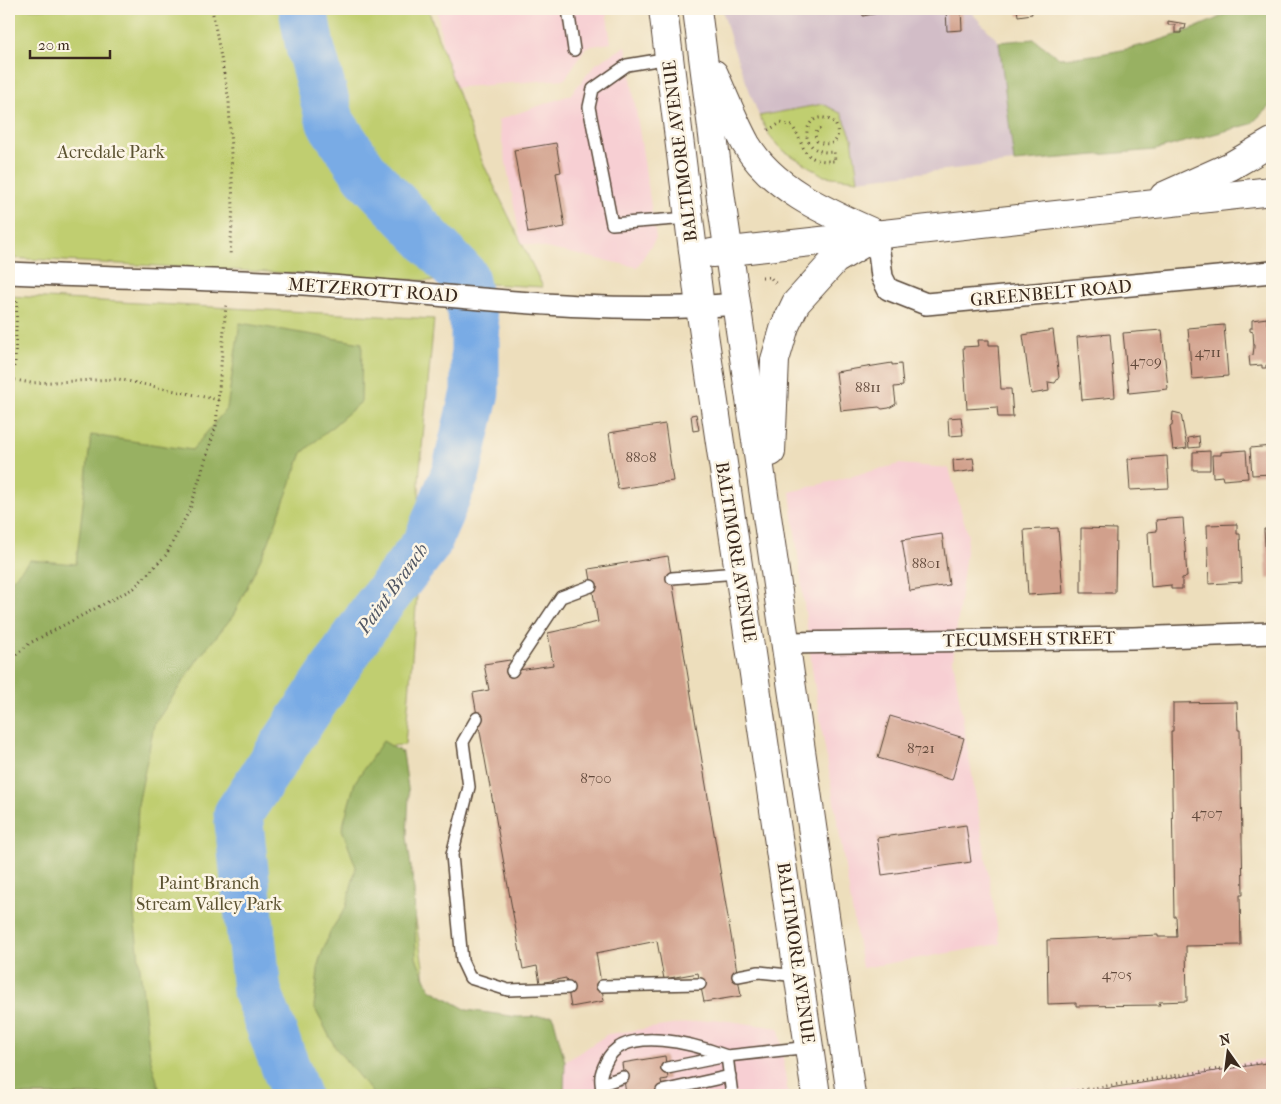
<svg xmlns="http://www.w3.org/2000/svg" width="1281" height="1104" font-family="'IM FELL French Canon',serif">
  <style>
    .built { fill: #f7cfd3 }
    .industrial { fill: #d2bdc7 }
    .green { fill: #c0ce70; stroke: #7e7c47 }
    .forest { fill: #98b162; stroke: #6a6e40 }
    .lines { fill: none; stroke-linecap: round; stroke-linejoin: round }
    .river { stroke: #79abe5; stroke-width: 49 }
    .building { fill: #d1a08c }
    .lane-casing { stroke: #564536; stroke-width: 14 }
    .street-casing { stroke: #564536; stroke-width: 24 }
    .primary-casing { stroke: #564536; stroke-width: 30 }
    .path { stroke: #564536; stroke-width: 3; stroke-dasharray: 1 4; stroke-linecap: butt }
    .lane { stroke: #fff; stroke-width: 11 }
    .street { stroke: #fff; stroke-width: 21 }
    .primary { stroke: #fff; stroke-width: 28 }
    .labels { text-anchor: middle; stroke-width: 5; stroke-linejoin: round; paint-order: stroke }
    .number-label { font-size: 15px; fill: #60483a }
    .street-label { font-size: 18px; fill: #3b2a1e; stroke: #fcf5e5 }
    .park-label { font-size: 18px; fill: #5c5332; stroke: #fcf5e5 }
    .water-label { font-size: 19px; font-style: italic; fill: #515764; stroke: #fcf5e5 }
  </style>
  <rect width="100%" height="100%" fill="#fcf5e5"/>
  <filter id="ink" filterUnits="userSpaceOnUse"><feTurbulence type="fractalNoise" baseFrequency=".02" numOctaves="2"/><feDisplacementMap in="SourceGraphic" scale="10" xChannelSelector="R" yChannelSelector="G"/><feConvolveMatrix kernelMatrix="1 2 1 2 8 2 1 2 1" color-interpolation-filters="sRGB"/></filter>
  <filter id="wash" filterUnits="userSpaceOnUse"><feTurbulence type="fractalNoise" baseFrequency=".0096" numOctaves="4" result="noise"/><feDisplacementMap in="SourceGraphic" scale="20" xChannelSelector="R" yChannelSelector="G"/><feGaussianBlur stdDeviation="1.12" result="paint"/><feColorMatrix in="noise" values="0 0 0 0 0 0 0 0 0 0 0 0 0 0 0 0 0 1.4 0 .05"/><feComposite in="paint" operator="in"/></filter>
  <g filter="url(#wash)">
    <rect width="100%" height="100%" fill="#eddebc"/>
    <!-- built -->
    <g class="built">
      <path d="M437,9H606L611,43L586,47L565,79L449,88Z"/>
      <path d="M626,46L656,238L637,267L521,243L498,120L570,95L596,64Z"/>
      <path d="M899,464L949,468L968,535L953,660L1000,944L862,968L814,683L790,492Z"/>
      <path d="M714,1019L779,1028L788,1095H564L565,1062L608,1034Z"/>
      <path d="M1272,1058V1095H1038Z"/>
    </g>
    <!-- industrial -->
    <path class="industrial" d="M722,9H968L999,42L1014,162L858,180L852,138L823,105L759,116L733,47Z"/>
    <!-- green -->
    <g class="green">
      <path d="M9,9H428L482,161L543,287L9,258Z"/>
      <path d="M823,104L842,114L852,138L858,180L824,176L781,149L771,138L759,116Z"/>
      <path d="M9,296L434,319L419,480L420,557L405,745L389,746L443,1095H9Z"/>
    </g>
    <!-- forest -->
    <g class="forest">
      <path d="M1233,9H1272V104L1251,124L1155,150L1014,162L999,42L1034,39L1059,58C1106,56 1151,45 1195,28C1208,22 1221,18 1233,9Z"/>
      <path d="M240,323L362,343L361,402L302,453L268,544L233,616L198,659L154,725L138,805L134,915L150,1057L161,1095H9V583L30,560L76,564L91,435L192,450L227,408Z"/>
      <path d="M383,741L403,753L409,795L407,836L414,890L416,958L430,989L467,1010L518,1017L553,1016L565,1062L564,1095H374L335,1047L314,1007L319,961L330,932L346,907L356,867L342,829L355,782Z"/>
    </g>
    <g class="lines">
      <!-- river -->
      <path class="river" d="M296,1095L257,991L238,814L374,611L427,543L456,472L475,392V329L464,277L366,174L331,123L310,47L303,9"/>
    </g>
    <g id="blocks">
      <!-- building -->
      <g class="building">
        <path d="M862,9H894V10L863,16Z"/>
        <path d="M946,9H961L962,30L947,31Z"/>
        <path d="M1017,9H1031L1032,14L1018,16Z"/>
        <path d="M1168,21L1186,24L1185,29H1181V33H1175V25H1168Z"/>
        <path d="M556,143L561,172L556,173L565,227L528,233L514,150Z"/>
        <path d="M1267,318V324H1272V364L1266,365V368H1262V365L1250,366L1249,356L1253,355L1254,347L1253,332L1250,331V328H1252V320Z"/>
        <path d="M1224,325L1228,376L1192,379L1188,328Z"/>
        <path d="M1053,330L1059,377L1055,383L1048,382L1049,391L1031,394L1023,335Z"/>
        <path d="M1162,330L1168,389L1129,393L1123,333Z"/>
        <path d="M1110,334L1115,397L1082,400L1077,337Z"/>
        <path d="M978,340H989V345H998L1001,389H1011L1013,417H998L997,407L967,409L963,347L979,346Z"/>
        <path d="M892,363V365L901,364L903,386L894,387L896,404L889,408L882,409L879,407L841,411L836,372Z"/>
        <path d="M1173,412L1181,414L1187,448L1173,450L1170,426H1172Z"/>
        <path d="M696,414L699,430L693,431L691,415Z"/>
        <path d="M961,417L963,435L949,436L948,418Z"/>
        <path d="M665,424L673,481L618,489L609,433Z"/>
        <path d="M1199,436L1200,447L1189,448L1188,438Z"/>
        <path d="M1272,446V474L1252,475L1250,448Z"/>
        <path d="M1246,450L1248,478L1223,480L1222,476L1213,477L1212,455H1221V452Z"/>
        <path d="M1210,451V470H1193V452Z"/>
        <path d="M1167,456L1169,488L1130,490L1128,459Z"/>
        <path d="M973,458L975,470L954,473L953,460Z"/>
        <path d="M1183,518L1187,577L1182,578V589H1171V585L1151,587L1148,532L1157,531L1156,520Z"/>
        <path d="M1237,524V534H1240L1242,582L1209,584L1207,525Z"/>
        <path d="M1058,528L1063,593L1028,595L1024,530Z"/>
        <path d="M1081,528L1116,529L1115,593H1081Z"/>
        <path d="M1264,529H1272V578L1267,579Z"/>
        <path d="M942,534L949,585L910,591L902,540Z"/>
        <path d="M668,556L741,996L704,1002L698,973L664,979L657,941L596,953L604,1001L571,1007L566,978L540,983L537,966L523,969L473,693L489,690L484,664L510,660L512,671L553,665L548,633L598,622L589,569Z"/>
        <path d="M1237,702L1238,730H1240L1243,895H1240L1241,945L1186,946L1187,1001L1159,1002L1160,1005L1076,1006V1003L1048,1004L1047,940L1158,935V937H1177L1176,917H1174L1171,731H1173V703Z"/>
        <path d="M890,716L964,738L952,780L878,758Z"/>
        <path d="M966,825L971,862L882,875L877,838Z"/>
        <path d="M665,1056L668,1079L661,1080L663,1095H626L622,1063Z"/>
        <path d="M1272,1062V1095H1073V1094Z"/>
      </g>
    </g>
  </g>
  <g filter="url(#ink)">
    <use href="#blocks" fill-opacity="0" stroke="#564536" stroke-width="1"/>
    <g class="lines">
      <!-- lane casing -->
      <g class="lane-casing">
        <g id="lane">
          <path d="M568,9L574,50"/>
          <path d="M669,58L627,65L593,89L589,107L612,224L688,218"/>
          <path d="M672,578L738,573"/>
          <path d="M512,671L561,597L591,586"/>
          <path d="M477,718L463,742L469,787L452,855L462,961L470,978L508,990L568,988"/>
          <path d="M738,976L759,972L798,976"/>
          <path d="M602,986L700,984"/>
          <path d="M727,1056L732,1095"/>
          <path d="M667,1068L727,1056L810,1047"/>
          <path d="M602,1084L623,1077"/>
          <path d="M662,1091L730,1076"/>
          <path d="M603,1095C602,1089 600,1082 601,1076C601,1072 604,1066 606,1062C624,1023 697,1045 727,1056"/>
        </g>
      </g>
      <!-- street casing -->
      <g class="street-casing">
        <g id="street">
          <path d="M877,234L882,277L888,289L926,304L1272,272"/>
          <path d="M9,273C112,278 215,278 318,285C457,295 597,316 737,304"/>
          <path d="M786,643L1133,638L1272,633"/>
        </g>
      </g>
      <!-- primary casing -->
      <g class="primary-casing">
        <g id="primary">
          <path d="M663,9L700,307L816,1095"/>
          <path d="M697,9L721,199L851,1095"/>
          <path d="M714,74C724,97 734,122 746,144C773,190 829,213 876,234"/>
          <path d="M1164,196L1231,166L1272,142"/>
          <path d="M712,253L1272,191"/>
          <path d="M771,452L775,360L785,326L796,303L835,260L872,238"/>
        </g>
      </g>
      <!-- path -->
      <g class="path">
        <path d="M212,9L229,101L233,206L230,256"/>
        <path d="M768,130L781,123L792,126C807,146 798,162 835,161L834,152C791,156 805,101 835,123C842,139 834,149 817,141L815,135L818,129L824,127"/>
        <path d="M762,277H770L777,285"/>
        <path d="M10,379L31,383L118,379L219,400"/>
        <path d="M9,381L15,363L17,298"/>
        <path d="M9,661L30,643L134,588L166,555L190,509L216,426L226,305"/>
        <path d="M1047,1095L1272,1061"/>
      </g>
      <!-- lane -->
      <use href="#lane" class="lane"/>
      <!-- street -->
      <use href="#street" class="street"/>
      <!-- primary -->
      <use href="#primary" class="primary"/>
    </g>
  </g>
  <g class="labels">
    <!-- number labels -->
    <g class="number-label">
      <text x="1208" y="357">4711</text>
      <text x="1146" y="366">4709</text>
      <text x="868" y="392">8811</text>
      <text x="641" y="462">8808</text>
      <text x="926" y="568">8801</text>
      <text x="921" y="753">8721</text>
      <text x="596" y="783">8700</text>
      <text x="1207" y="818">4707</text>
      <text x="1117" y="979">4705</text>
    </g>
    <!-- street labels -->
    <g class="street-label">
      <text transform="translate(680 151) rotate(-97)" y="6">BALTIMORE AVENUE</text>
      <text transform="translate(373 290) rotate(4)" y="6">METZEROTT ROAD</text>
      <text transform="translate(1051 293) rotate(-5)" y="6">GREENBELT ROAD</text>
      <text transform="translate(736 552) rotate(81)" y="6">BALTIMORE AVENUE</text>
      <text transform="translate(1029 639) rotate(-1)" y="6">TECUMSEH STREET</text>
      <text transform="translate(796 953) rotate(82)" y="6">BALTIMORE AVENUE</text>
    </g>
    <!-- park labels -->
    <g class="park-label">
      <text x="111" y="158">Acredale Park</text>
      <text x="209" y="889">Paint Branch<tspan x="209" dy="21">Stream Valley Park</tspan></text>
    </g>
    <!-- water labels -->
    <g class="water-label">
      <text transform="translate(392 588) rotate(-54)" y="7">Paint Branch</text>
    </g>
  </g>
  <!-- margin -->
  <rect width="1281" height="1104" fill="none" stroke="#fcf5e5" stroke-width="30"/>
  <!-- north arrow -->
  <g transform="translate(1228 1052) rotate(346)" stroke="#fcf5e5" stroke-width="4" paint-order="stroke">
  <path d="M0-4L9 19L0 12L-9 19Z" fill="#3b2a1e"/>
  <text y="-8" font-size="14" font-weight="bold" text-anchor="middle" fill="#3b2a1e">N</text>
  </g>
  <!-- scale -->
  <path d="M30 50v8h80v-8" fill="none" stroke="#3b2a1e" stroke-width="2.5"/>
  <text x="38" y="50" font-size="15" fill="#3b2a1e" stroke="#fcf5e5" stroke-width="4" paint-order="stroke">20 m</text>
</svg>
